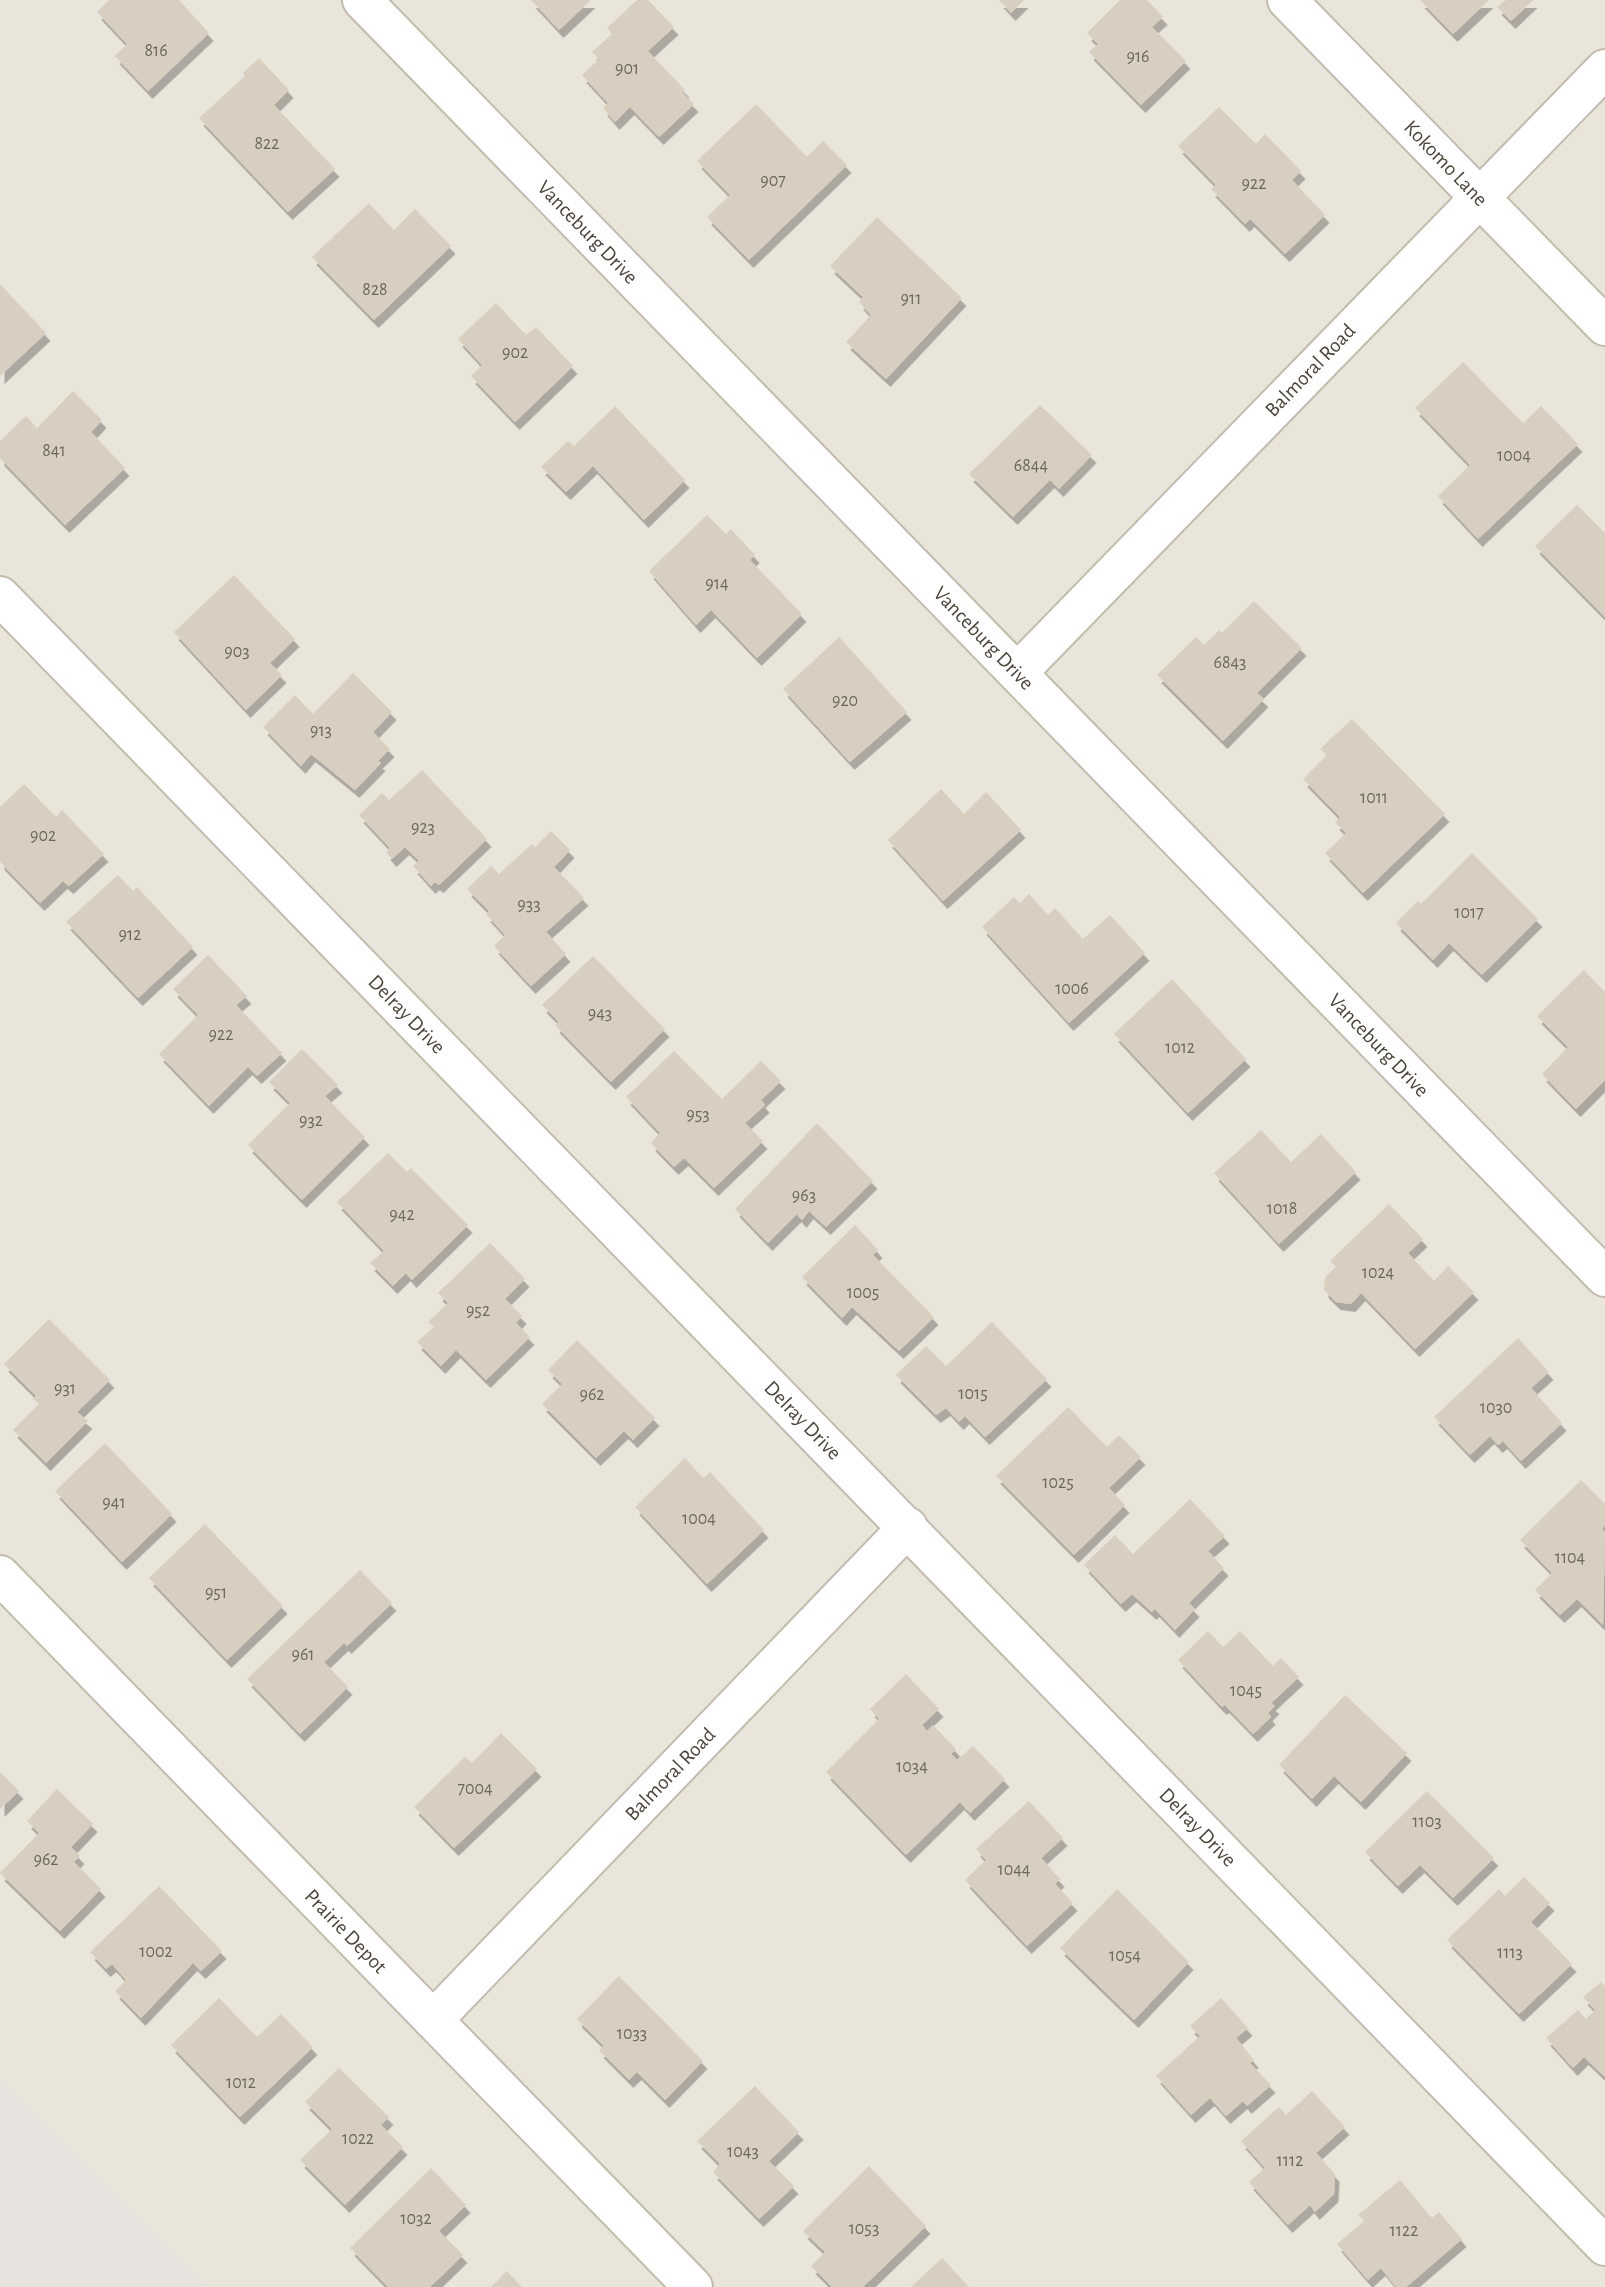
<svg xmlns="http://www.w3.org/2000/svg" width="1605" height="2287" font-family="'Alegreya Sans',sans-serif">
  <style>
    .residential { fill: #eae5da }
    .industrial { fill: #e6e2dd }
    .building { fill: #d8cfc1; filter: url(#shadow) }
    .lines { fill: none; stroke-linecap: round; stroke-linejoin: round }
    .street-casing { stroke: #c2bbae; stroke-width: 42 }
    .street { stroke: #fff; stroke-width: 38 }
    .labels { text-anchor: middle; stroke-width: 5; stroke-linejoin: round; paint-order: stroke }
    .number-label { font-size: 18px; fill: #6e675b }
    .street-label { font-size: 21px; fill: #4b4439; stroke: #fff }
  </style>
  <defs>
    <filter id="shadow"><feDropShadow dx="4.5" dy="8" stdDeviation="0" flood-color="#0004"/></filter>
  </defs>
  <rect width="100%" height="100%" fill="#f6f3ec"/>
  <!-- residential -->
  <path class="residential" d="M0,0H1605V2287H205L0,2077Z"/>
  <!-- industrial -->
  <path class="industrial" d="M0,2077L205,2287H0Z"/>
  <!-- building -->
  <g class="building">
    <path d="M109,0H179L209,33L148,91L115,56L127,44L97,12Z"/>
    <path d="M531,0H591L559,30Z"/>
    <path d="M637,0H648L674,27L648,51L685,90L682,92L694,104L659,137L630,107L615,122L603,108L608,103L582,75L599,59L592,52L612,34L607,28Z"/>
    <path d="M999,0H1024L1011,13Z"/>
    <path d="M1120,0H1147L1163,17L1152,27L1186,61L1141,105L1089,52L1098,44L1087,33Z"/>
    <path d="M1420,0H1489L1453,34Z"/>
    <path d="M1506,0H1533L1511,21L1497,7Z"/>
    <path d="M259,58L289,90L274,105L335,169L288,212L199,118L245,76L243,73Z"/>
    <path d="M756,104L807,157L823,141L847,165L749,260L707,217L730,195L697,161Z"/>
    <path d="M1219,107L1256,144L1265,134L1301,171L1292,180L1325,215L1285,254L1250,219L1245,224L1211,189L1216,185L1178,146Z"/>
    <path d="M369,203L394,230L415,209L451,246L374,320L312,257Z"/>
    <path d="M877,217L962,298L886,379L846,342L871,315L859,302L863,297L830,266Z"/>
    <path d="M0,284L46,333L0,376Z"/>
    <path d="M496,303L526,335L536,327L573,366L515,422L471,376L482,365L458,339Z"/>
    <path d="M1463,362L1523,423L1541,406L1578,444L1478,539L1438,496L1470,465L1415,408Z"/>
    <path d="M73,391L102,420L91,432L125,468L65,525L0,458V441L26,416L37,428Z"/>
    <path d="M1040,405L1092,455L1059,489L1050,480L1013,517L969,474Z"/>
    <path d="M615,406L685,480L644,520L593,466L566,492L541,467L568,441L574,446Z"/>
    <path d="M1577,505L1605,533V617L1535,546Z"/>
    <path d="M707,515L726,534L731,529L755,555L750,560L802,614L757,658L711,610L696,625L649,571Z"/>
    <path d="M234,575L295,639L270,663L282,675L246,710L174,632Z"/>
    <path d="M1254,601L1302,648L1257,693L1264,699L1223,741L1157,675L1196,637L1204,645L1219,630L1222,633Z"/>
    <path d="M839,637L907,712L850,762L783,689Z"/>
    <path d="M353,673L392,712L373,732L390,749L378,761L381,763L355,790L311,754L301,766L263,727L295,695L313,714Z"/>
    <path d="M1352,719L1445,814L1363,893L1325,853L1346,833L1335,822L1340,817L1303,779L1327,755L1320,749Z"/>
    <path d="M422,770L487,839L439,885L435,882L431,886L413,866L419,861L405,847L392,859L386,852L390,848L359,815L382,793L389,800Z"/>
    <path d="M24,784L56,817L62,810L104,854L69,886L63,881L40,903L0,862V807Z"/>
    <path d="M941,789L964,814L986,792L1021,830L943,901L888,840Z"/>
    <path d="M551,831L570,850L554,867L584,898L546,932L566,954L531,986L494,946L505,935L486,914L489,911L467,889L491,866L499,874L532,844L535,847Z"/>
    <path d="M1472,853L1538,919L1482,975L1449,943L1433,960L1396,923L1418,901L1421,904Z"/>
    <path d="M118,875L133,891L137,887L193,947L138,998L66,922Z"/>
    <path d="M1029,894L1048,915L1055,908L1083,939L1110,915L1145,953L1069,1023L982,927L1014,897L1020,903Z"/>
    <path d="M208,955L247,996L236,1005L282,1053L257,1076L248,1067L209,1106L159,1054L198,1015L173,989Z"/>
    <path d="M593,956L665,1029L611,1082L555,1025L559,1022L542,1005Z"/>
    <path d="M1584,970L1605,992V1080L1576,1109L1542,1074L1568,1047L1537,1016Z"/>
    <path d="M1172,979L1246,1059L1188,1113L1114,1034Z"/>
    <path d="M302,1049L338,1085L325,1096L365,1137L302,1200L248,1145L290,1103L269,1082Z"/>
    <path d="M674,1051L722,1099L761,1061L781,1081L761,1100L765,1105L745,1123L763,1141L714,1188L684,1158L674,1167L651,1143L660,1133L626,1097Z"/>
    <path d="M817,1123L873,1181L826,1227L809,1211L802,1220L797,1214L768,1243L735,1209Z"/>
    <path d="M1261,1130L1291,1162L1321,1134L1356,1172L1279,1244L1214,1173Z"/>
    <path d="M388,1153L407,1172L411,1168L468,1225L412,1280L406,1273L393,1286L370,1263L384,1251L337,1202Z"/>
    <path d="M1389,1204L1423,1239L1408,1253L1434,1281L1448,1266L1474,1292L1415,1349L1361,1293L1351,1304L1336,1302L1324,1290L1325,1277L1336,1267L1330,1261Z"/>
    <path d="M855,1225L878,1250L873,1255L934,1317L899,1351L852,1307L842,1318L802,1277Z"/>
    <path d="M490,1243L525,1279L505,1299L522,1316L516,1323L530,1337L486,1380L456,1350L441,1366L417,1342L434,1327L428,1322L448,1303L438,1293Z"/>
    <path d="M49,1319L110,1380L77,1412L88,1421L46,1463L13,1430L39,1404L33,1399L36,1396L4,1364Z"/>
    <path d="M992,1322L1047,1379L985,1437L965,1416L959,1422L946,1408L936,1415L896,1375L926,1346L946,1366Z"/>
    <path d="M1518,1338L1549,1372L1531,1388L1562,1423L1521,1461L1503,1441L1498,1445L1490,1436L1470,1455L1434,1417Z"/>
    <path d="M577,1340L655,1418L633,1440L624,1431L596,1458L542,1404L562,1384L548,1370Z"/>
    <path d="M1068,1407L1107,1447L1119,1435L1141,1457L1109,1488L1125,1505L1074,1555L996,1476Z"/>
    <path d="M105,1443L172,1514L122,1562L55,1491Z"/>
    <path d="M685,1458L703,1478L710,1472L764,1530L707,1584L635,1507Z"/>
    <path d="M1581,1480L1605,1504V1525L1602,1529L1605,1532L1603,1625L1577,1599L1560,1615L1535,1590L1552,1573L1520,1540Z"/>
    <path d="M1190,1499L1225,1536L1208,1551L1224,1568L1189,1603L1195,1609L1175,1630L1155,1609L1152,1612L1132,1594L1121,1604L1084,1565L1115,1535L1133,1554Z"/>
    <path d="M205,1524L283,1606L227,1660L149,1578Z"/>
    <path d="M360,1570L392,1603L347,1646L344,1643L324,1662L348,1687L300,1734L247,1679Z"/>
    <path d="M1208,1631L1223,1647L1240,1631L1273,1666L1281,1658L1299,1677L1271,1703L1275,1706L1268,1713L1271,1717L1253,1734L1225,1705L1222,1707L1178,1660Z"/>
    <path d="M906,1674L939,1709L922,1725L927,1731L933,1725L956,1749L951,1754L957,1760L973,1746L1005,1779L970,1813L960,1802L906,1855L826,1772L879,1719L870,1709Z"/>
    <path d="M1345,1695L1407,1753L1361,1802L1334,1776L1312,1799L1279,1765Z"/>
    <path d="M501,1733L537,1769L454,1848L414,1807L465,1757L472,1763Z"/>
    <path d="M0,1772L19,1791L0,1809Z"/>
    <path d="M57,1789L93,1824L71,1847L80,1856L74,1862L101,1889L60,1931L0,1873L39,1833L27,1821Z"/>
    <path d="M1427,1791L1494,1858L1453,1898L1420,1865L1398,1886L1365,1852Z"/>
    <path d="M1029,1801L1063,1838L1041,1858L1060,1879L1055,1884L1073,1903L1027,1946L965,1880L986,1860L976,1849Z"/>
    <path d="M1524,1877L1550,1903L1531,1922L1572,1964L1519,2014L1447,1940L1499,1889L1505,1896Z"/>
    <path d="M159,1886L222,1951L201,1971L193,1963L141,2018L115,1991L126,1980L112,1964L106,1969L90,1952Z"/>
    <path d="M1117,1889L1189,1962L1134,2020L1060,1948Z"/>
    <path d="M619,1976L703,2061L665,2100L637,2072L629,2080L599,2050L604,2046L577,2019Z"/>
    <path d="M1601,1982L1605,1986V2077L1584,2057L1573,2068L1546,2038L1578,2010L1586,2019L1595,2010L1583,1997Z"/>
    <path d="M219,1998L257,2037L281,2014L313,2047L240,2117L171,2045Z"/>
    <path d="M1221,1998L1248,2028L1236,2038L1254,2060L1250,2063L1271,2085L1247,2106L1243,2101L1226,2116L1210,2098L1191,2115L1156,2076L1200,2036L1190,2026Z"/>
    <path d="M339,2068L389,2117L381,2125L403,2147L345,2205L300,2160L332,2129L305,2102Z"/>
    <path d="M755,2086L799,2132L769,2161L794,2186L759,2219L713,2172L720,2164L697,2141Z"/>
    <path d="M1312,2091L1345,2127L1316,2153L1335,2174L1334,2194L1315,2212L1310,2205L1288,2225L1249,2182L1265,2168L1241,2141L1279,2107L1286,2115Z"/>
    <path d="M869,2166L926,2226L863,2287H832L811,2266L825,2252L803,2231Z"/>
    <path d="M431,2168L466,2205L439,2231L463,2255L430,2287H388L350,2248Z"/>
    <path d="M1400,2180L1432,2218L1439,2212L1462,2239L1406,2287H1396L1381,2268L1368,2280L1337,2244L1364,2221L1358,2215Z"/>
    <path d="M942,2258L969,2287H911Z"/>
    <path d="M507,2271L522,2287H491Z"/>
  </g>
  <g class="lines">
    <!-- street casing -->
    <g class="street-casing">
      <g id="street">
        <path d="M362,0L1605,1277"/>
        <path d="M1287,0L1605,326"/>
        <path d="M0,596L1605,2246"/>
        <path d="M1017,673L1605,69"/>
        <path d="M0,1575L693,2287"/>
        <path d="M433,2020L908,1527"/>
      </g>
    </g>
    <!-- street -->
    <use href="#street" class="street"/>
  </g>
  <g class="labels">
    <!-- number labels -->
    <g class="number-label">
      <text x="156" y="56">816</text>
      <text x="1138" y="62">916</text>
      <text x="627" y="74">901</text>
      <text x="267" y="149">822</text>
      <text x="773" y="186">907</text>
      <text x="1254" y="189">922</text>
      <text x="375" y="295">828</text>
      <text x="911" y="304">911</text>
      <text x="515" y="358">902</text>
      <text x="54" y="456">841</text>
      <text x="1514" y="461">1004</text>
      <text x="1031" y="471">6844</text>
      <text x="717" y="589">914</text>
      <text x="237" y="657">903</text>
      <text x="1230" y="668">6843</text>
      <text x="845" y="706">920</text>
      <text x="321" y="736">913</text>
      <text x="1374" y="803">1011</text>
      <text x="423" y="833">923</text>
      <text x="43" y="841">902</text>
      <text x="529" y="910">933</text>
      <text x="1469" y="918">1017</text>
      <text x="130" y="940">912</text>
      <text x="1072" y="994">1006</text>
      <text x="600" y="1019">943</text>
      <text x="221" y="1040">922</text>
      <text x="1180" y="1053">1012</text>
      <text x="698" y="1120">953</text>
      <text x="311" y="1126">932</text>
      <text x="804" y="1201">963</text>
      <text x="1282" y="1214">1018</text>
      <text x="402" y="1220">942</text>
      <text x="1378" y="1278">1024</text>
      <text x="863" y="1298">1005</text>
      <text x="478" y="1316">952</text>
      <text x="65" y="1394">931</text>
      <text x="973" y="1399">1015</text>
      <text x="592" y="1400">962</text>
      <text x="1496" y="1413">1030</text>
      <text x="1058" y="1488">1025</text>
      <text x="114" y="1508">941</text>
      <text x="699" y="1524">1004</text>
      <text x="1570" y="1563">1104</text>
      <text x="216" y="1598">951</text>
      <text x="303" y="1660">961</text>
      <text x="1246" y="1696">1045</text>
      <text x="912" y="1772">1034</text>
      <text x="475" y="1794">7004</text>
      <text x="1427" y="1827">1103</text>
      <text x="46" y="1865">962</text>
      <text x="1014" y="1875">1044</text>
      <text x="156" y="1957">1002</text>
      <text x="1510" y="1958">1113</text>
      <text x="1125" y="1961">1054</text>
      <text x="632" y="2039">1033</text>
      <text x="241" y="2088">1012</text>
      <text x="358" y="2144">1022</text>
      <text x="743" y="2157">1043</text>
      <text x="1290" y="2166">1112</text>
      <text x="416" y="2224">1032</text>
      <text x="864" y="2234">1053</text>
      <text x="1404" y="2236">1122</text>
    </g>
    <!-- street labels -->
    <g class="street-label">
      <text transform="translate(1446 163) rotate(46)" y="7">Kokomo Lane</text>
      <text transform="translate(588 232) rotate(46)" y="7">Vanceburg Drive</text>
      <text transform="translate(1310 370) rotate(-46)" y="7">Balmoral Road</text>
      <text transform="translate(984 638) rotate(46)" y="7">Vanceburg Drive</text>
      <text transform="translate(407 1014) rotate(46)" y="7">Delray Drive</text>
      <text transform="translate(1379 1045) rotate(46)" y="7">Vanceburg Drive</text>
      <text transform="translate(803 1420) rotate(46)" y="7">Delray Drive</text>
      <text transform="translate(670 1774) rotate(-46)" y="7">Balmoral Road</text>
      <text transform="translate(1198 1827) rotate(46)" y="7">Delray Drive</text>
      <text transform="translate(346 1931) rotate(46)" y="7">Prairie Depot</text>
    </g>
  </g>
</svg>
